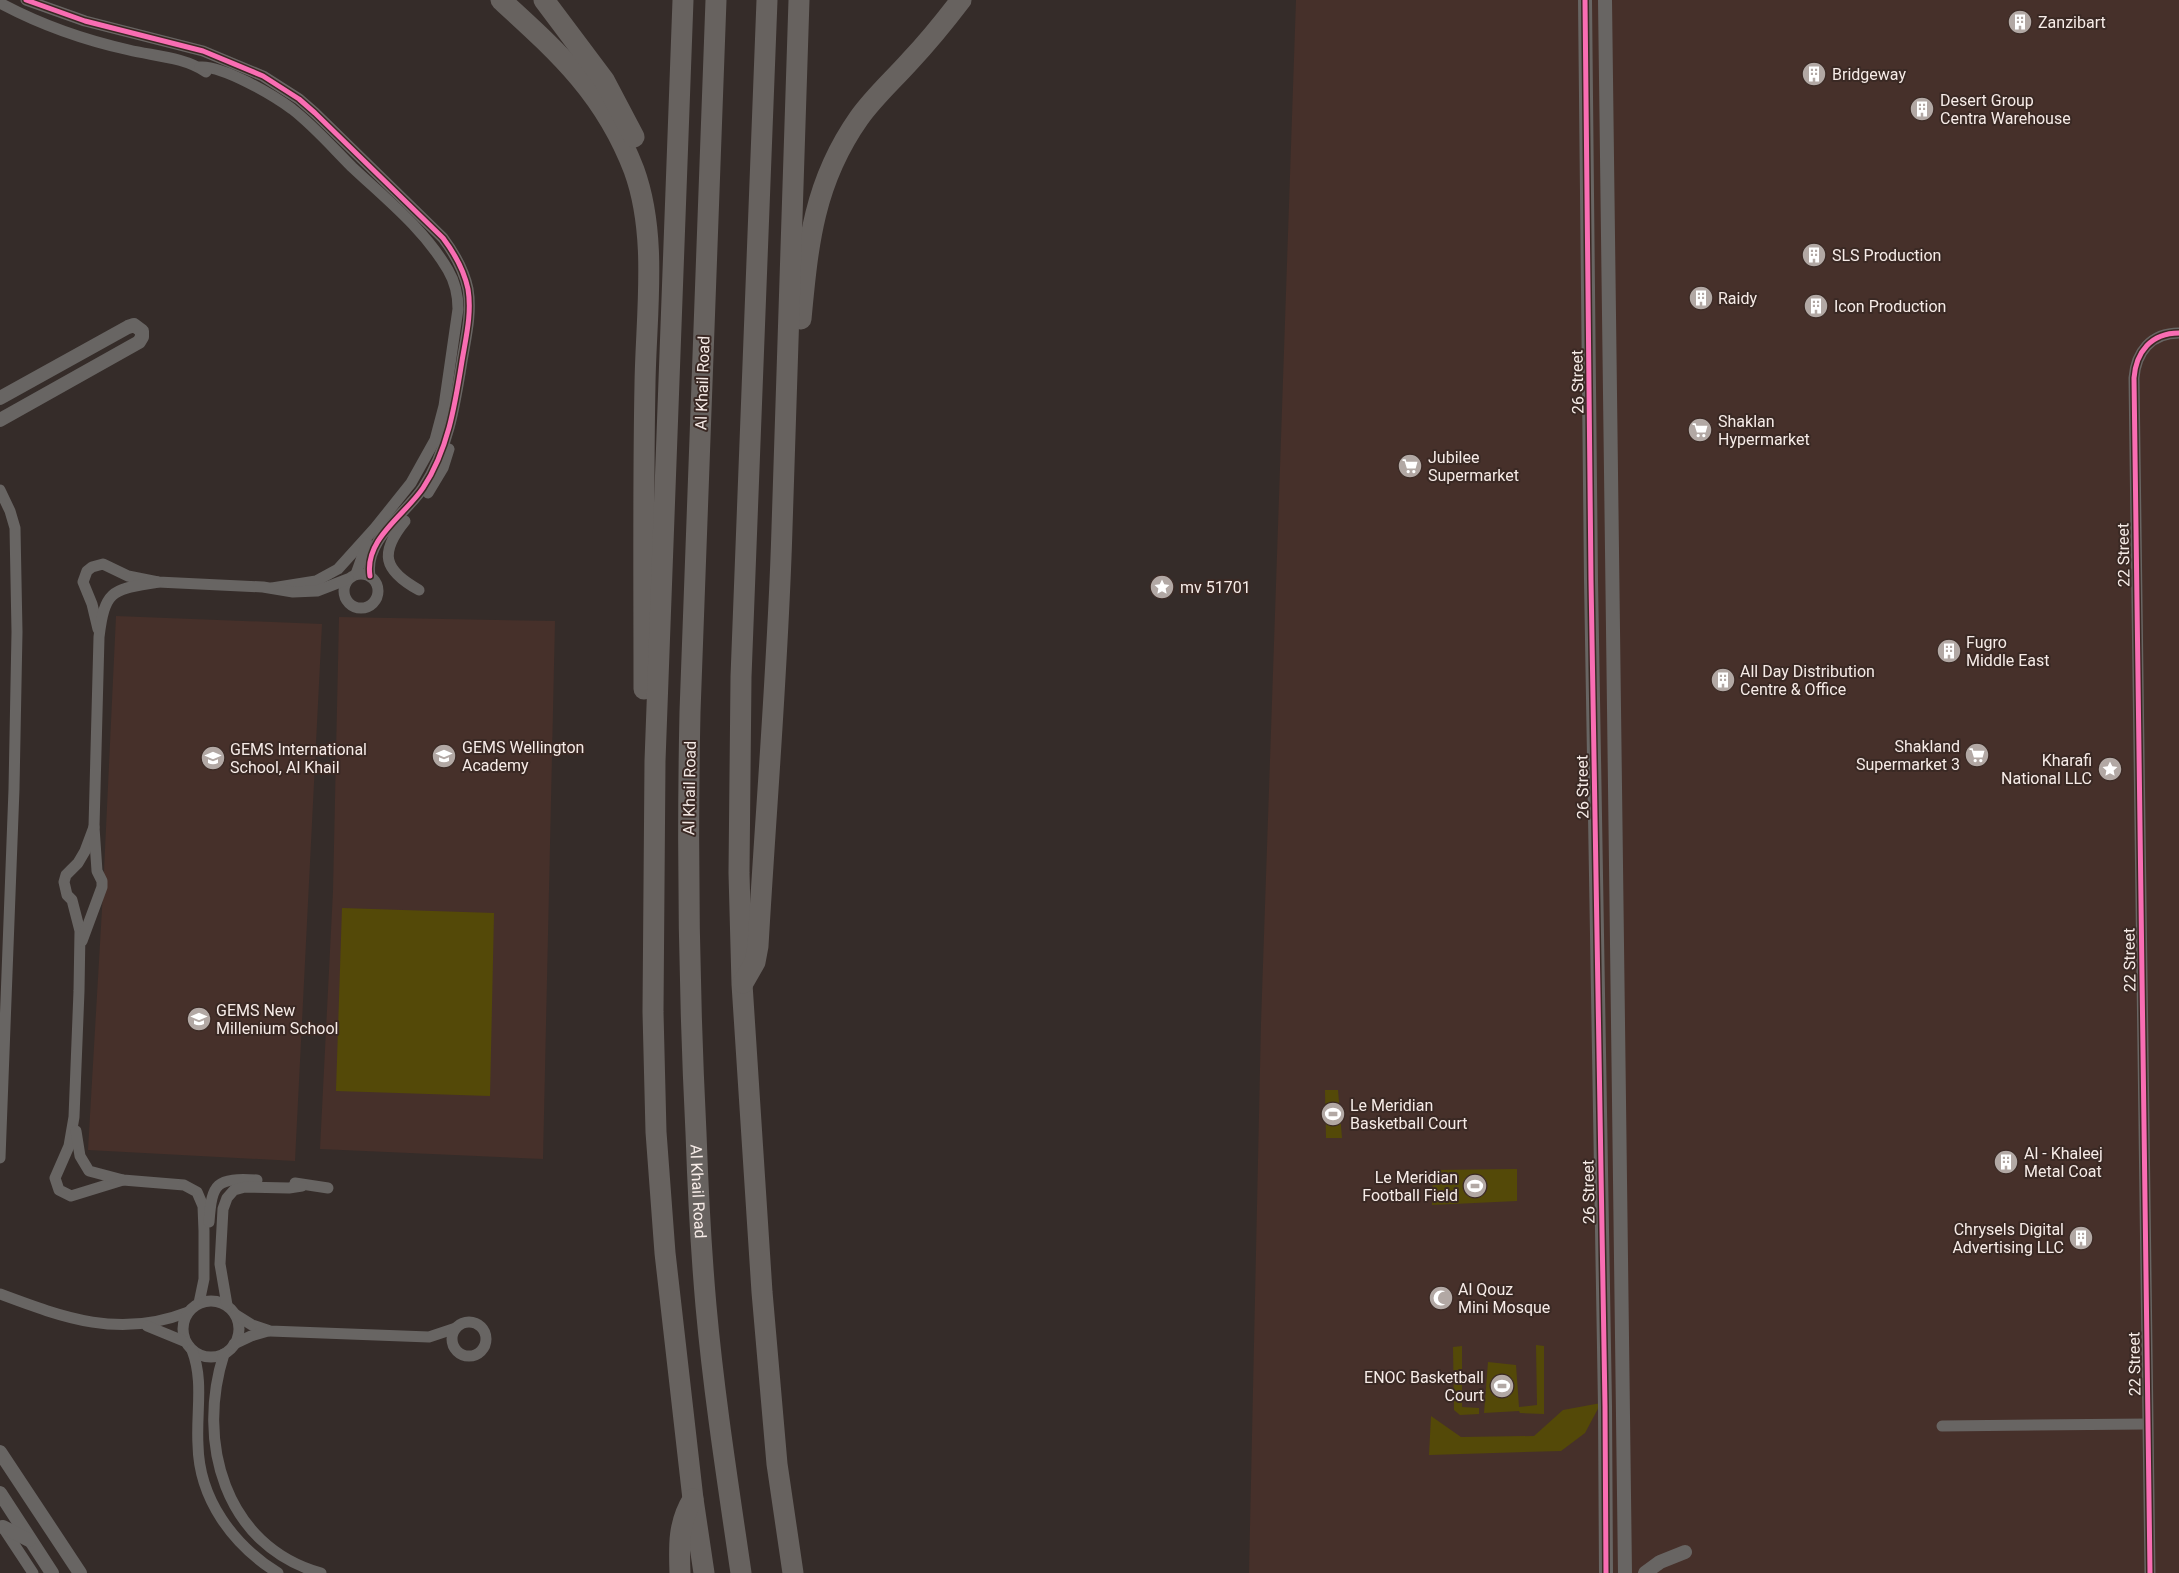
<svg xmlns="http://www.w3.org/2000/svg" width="2179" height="1573" font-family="Roboto,sans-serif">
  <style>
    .built { fill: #46302a }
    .green { fill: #544908 }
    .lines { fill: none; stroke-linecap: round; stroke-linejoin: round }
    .minor { stroke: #686563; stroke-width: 11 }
    .tertiary { stroke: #686563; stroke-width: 14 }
    .motorway { stroke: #67625f; stroke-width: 21 }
    .cycleway-casing { stroke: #3a2924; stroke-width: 8 }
    .cycleway { stroke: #f96db3; stroke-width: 5 }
    .labels { text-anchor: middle; stroke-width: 4; stroke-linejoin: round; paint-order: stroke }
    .poi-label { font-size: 16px; fill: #f6ebe7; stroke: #3a2924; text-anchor: start }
    .street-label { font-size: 16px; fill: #f6ebe7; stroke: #3a2924 }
  </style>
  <rect width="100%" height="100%" fill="#352c29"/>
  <!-- built -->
  <g class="built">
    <path d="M1296,0H2179V1573H1249L1261,1023Z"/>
    <path d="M116,616L322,624L295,1161L88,1150L103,892Z"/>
    <path d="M339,617L555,621L543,1159L320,1149L333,891Z"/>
  </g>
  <!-- green -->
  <g class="green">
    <path d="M342,908L494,913L490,1096L336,1091Z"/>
    <path d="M1325,1090H1338L1342,1138H1326Z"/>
    <path d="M1517,1169V1201L1432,1205L1433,1170Z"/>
    <path d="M1536,1345L1544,1346V1414L1520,1413L1519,1411L1484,1413L1488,1362L1516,1365L1519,1407L1537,1405Z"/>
    <path d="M1462,1346V1407L1479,1408V1414L1460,1415L1454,1410L1453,1347Z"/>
    <path d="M1601,1403L1585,1433L1561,1451L1429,1455L1431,1416L1461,1437L1534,1436L1563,1410Z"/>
  </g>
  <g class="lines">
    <!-- minor -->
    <g class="minor">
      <path d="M26,0L85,21L203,51L263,76L299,99L315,113L443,238C455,254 464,270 468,289C472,313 466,337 462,361C455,405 448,450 423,488C405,515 364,539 370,576"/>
      <path d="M0,3C41,25 84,40 129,50C154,56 184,57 206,72"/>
      <path d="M200,67C222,65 273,95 292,109C314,126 333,148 352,167C386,199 424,229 448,270C455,282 458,295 458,309L444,406L435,440L411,483L375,528L338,569L316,581L272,588"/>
      <path d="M0,490L10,511L15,528L17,632L14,789L0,1158"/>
      <path d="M428,493L443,468L449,449"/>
      <path d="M405,521C379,553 383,570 419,590"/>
      <circle cx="361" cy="591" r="17"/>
      <path d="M356,574L367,543"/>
      <path d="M98,629L92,604L83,582L87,571L92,567L103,564L128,576L158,582L263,587L293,592L317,591L348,579"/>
      <path d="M94,827L85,851L78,863L66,875L64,882L67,895L72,900L80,931L79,991L74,1117L69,1146L55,1178L59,1190L71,1196L123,1180"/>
      <path d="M82,941L102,887V881L97,871L94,827L99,637C105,588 113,590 158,582"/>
      <path d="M76,1131L80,1156L89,1171L123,1180L184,1185L197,1192L203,1206L204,1231V1279L199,1303"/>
      <path d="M295,1183L328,1188"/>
      <path d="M209,1222C212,1182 216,1178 257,1180"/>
      <path d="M0,1294C64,1318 120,1339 188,1312"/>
      <circle cx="211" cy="1329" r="28"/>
      <path d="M227,1305L220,1264L223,1209L227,1198L234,1190L245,1187L289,1188L302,1186"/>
      <path d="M236,1315L252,1325L270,1331L429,1337L456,1328"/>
      <circle cx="469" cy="1339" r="17"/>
      <path d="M147,1326L186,1342"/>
      <path d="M234,1344L251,1336L268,1331"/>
      <path d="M192,1350C204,1381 196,1412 198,1445C199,1499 233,1545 278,1573"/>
      <path d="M224,1354C196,1441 224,1546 321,1573"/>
      <path d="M1942,1426L2147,1424"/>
      <path d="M2,1526L33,1573"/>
      <path d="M2150,1573L2134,378C2136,352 2151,333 2179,333"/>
    </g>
    <!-- tertiary -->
    <g class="tertiary">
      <path d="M1585,0L1591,580L1605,1406L1606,1573"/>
      <path d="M1605,0L1625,1573"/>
      <path d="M0,398L128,327L134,325L142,331V337L139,342L0,420"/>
      <path d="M0,1452L80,1573"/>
      <path d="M0,1493L52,1573"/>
      <path d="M3,1527L29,1540"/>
      <path d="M1645,1573L1660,1562L1685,1552"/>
    </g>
    <!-- motorway -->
    <g class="motorway">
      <path d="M501,0C559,53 605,94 634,170C658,236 646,314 645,384C643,486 644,588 644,689"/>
      <path d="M544,0L604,80L634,137"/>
      <path d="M683,0L655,761L653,1012L656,1132L665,1253L693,1499L704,1573"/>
      <path id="s1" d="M716,0L690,712C687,852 689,993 696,1133C698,1191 701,1249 706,1306C714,1395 728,1484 741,1573"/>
      <path d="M767,0L741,677L739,873L742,984L762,1292L777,1464L793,1573"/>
      <path d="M801,319C808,243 814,182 859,118C874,97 893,80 910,61C928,42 945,21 961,0"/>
      <path d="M743,983L755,962L758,946C766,806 778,667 782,528C788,352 793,176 799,0"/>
      <path d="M680,1573C679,1546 678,1523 693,1499"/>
    </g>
    <!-- cycleway casing -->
    <g class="cycleway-casing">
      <g id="cycleway">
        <path d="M26,0L85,21L203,51L263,76L299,99L315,113L443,238C455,254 464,270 468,289C472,313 466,337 462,361C455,405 448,450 423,488C405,515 364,539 370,576"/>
        <path d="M1585,0L1591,580L1605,1406L1606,1573"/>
        <path d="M2150,1573L2134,378C2136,352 2151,333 2179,333"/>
      </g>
    </g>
    <!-- cycleway -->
    <use href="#cycleway" class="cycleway"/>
  </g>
  <!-- icons -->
  <defs>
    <g id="building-disc" transform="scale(1.25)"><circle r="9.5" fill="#b2a8a4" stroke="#3a2924"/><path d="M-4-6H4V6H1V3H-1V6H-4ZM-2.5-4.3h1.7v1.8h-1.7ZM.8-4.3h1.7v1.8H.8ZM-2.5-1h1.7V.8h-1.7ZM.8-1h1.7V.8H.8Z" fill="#fff"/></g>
    <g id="supermarket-disc" transform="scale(1.25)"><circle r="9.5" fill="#b2a8a4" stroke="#3a2924"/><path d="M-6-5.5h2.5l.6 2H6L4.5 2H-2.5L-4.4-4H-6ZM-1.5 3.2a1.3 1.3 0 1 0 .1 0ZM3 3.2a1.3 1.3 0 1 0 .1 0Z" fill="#fff"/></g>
    <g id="sight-disc" transform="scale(1.25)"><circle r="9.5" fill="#b2a8a4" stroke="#3a2924"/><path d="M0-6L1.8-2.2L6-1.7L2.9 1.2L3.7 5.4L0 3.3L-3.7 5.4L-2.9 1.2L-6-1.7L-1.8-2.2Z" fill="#fff"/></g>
    <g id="school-disc" transform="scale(1.25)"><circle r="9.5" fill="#b2a8a4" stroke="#3a2924"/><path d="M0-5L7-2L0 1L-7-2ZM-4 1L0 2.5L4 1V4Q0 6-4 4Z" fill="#fff"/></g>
    <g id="stadium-disc" transform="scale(1.25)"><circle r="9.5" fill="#b2a8a4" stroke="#3a2924"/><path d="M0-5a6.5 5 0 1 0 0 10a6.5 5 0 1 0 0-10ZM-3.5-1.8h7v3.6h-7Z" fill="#fff"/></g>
    <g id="mosque-disc" transform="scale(1.25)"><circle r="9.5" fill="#b2a8a4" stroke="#3a2924"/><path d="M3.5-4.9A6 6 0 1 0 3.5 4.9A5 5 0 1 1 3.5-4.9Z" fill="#fff"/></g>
  </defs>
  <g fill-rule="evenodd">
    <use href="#building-disc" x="2020" y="22"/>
    <use href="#building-disc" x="1814" y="74"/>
    <use href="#building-disc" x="1922" y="109"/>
    <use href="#building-disc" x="1814" y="255"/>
    <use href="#building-disc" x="1701" y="298"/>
    <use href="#building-disc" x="1816" y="306"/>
    <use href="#supermarket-disc" x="1700" y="430"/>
    <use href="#supermarket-disc" x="1410" y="466"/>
    <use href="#sight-disc" x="1162" y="587"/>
    <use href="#building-disc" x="1949" y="651"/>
    <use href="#building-disc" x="1723" y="680"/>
    <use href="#supermarket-disc" x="1977" y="755"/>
    <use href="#school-disc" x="444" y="756"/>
    <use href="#school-disc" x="213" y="758"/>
    <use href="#sight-disc" x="2110" y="769"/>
    <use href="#school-disc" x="199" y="1019"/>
    <use href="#stadium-disc" x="1333" y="1114"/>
    <use href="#building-disc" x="2006" y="1162"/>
    <use href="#stadium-disc" x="1475" y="1186"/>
    <use href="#building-disc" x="2081" y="1238"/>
    <use href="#mosque-disc" x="1441" y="1298"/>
    <use href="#stadium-disc" x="1502" y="1386"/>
  </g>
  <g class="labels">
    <!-- poi labels -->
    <g class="poi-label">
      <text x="2038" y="28">Zanzibart</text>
      <text x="1832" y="80">Bridgeway</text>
      <text x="1940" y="106">Desert Group<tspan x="1940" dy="18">Centra Warehouse</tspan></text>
      <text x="1832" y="261">SLS Production</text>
      <text x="1718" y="304">Raidy</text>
      <text x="1834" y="312">Icon Production</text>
      <text x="1718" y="427">Shaklan<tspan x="1718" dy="18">Hypermarket</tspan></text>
      <text x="1428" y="463">Jubilee<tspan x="1428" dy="18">Supermarket</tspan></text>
      <text x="1180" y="593">mv 51701</text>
      <text x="1966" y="648">Fugro<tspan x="1966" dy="18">Middle East</tspan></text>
      <text x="1740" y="677">All Day Distribution<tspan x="1740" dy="18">Centre &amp; Office</tspan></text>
      <text x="1960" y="752" text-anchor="end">Shakland<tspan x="1960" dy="18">Supermarket 3</tspan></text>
      <text x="462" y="753">GEMS Wellington<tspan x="462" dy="18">Academy</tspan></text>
      <text x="230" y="755">GEMS International<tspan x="230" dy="18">School, Al Khail</tspan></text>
      <text x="2092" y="766" text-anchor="end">Kharafi<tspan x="2092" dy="18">National LLC</tspan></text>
      <text x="216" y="1016">GEMS New<tspan x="216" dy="18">Millenium School</tspan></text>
      <text x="1350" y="1111">Le Meridian<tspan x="1350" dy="18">Basketball Court</tspan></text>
      <text x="2024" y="1159">Al - Khaleej<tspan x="2024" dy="18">Metal Coat</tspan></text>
      <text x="1458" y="1183" text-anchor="end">Le Meridian<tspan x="1458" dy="18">Football Field</tspan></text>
      <text x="2064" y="1235" text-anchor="end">Chrysels Digital<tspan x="2064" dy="18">Advertising LLC</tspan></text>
      <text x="1458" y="1295">Al Qouz<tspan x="1458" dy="18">Mini Mosque</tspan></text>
      <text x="1484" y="1383" text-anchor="end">ENOC Basketball<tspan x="1484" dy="18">Court</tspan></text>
    </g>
    <!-- street labels -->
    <g class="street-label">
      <text transform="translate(1577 382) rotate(-91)" y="6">26 Street</text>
      <text transform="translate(702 383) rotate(-88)" y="6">Al Khail Road</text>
      <text transform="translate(2123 555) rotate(-91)" y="6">22 Street</text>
      <text transform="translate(1582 787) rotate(-91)" y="6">26 Street</text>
      <text transform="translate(689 788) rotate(-89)" y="6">Al Khail Road</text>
      <text transform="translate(2129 960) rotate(-91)" y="6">22 Street</text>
      <text dy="6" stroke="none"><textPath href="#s1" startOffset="1192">Al Khail Road</textPath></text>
      <text transform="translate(1588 1192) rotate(-91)" y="6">26 Street</text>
      <text transform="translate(2134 1364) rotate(-91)" y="6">22 Street</text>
    </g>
  </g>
</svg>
